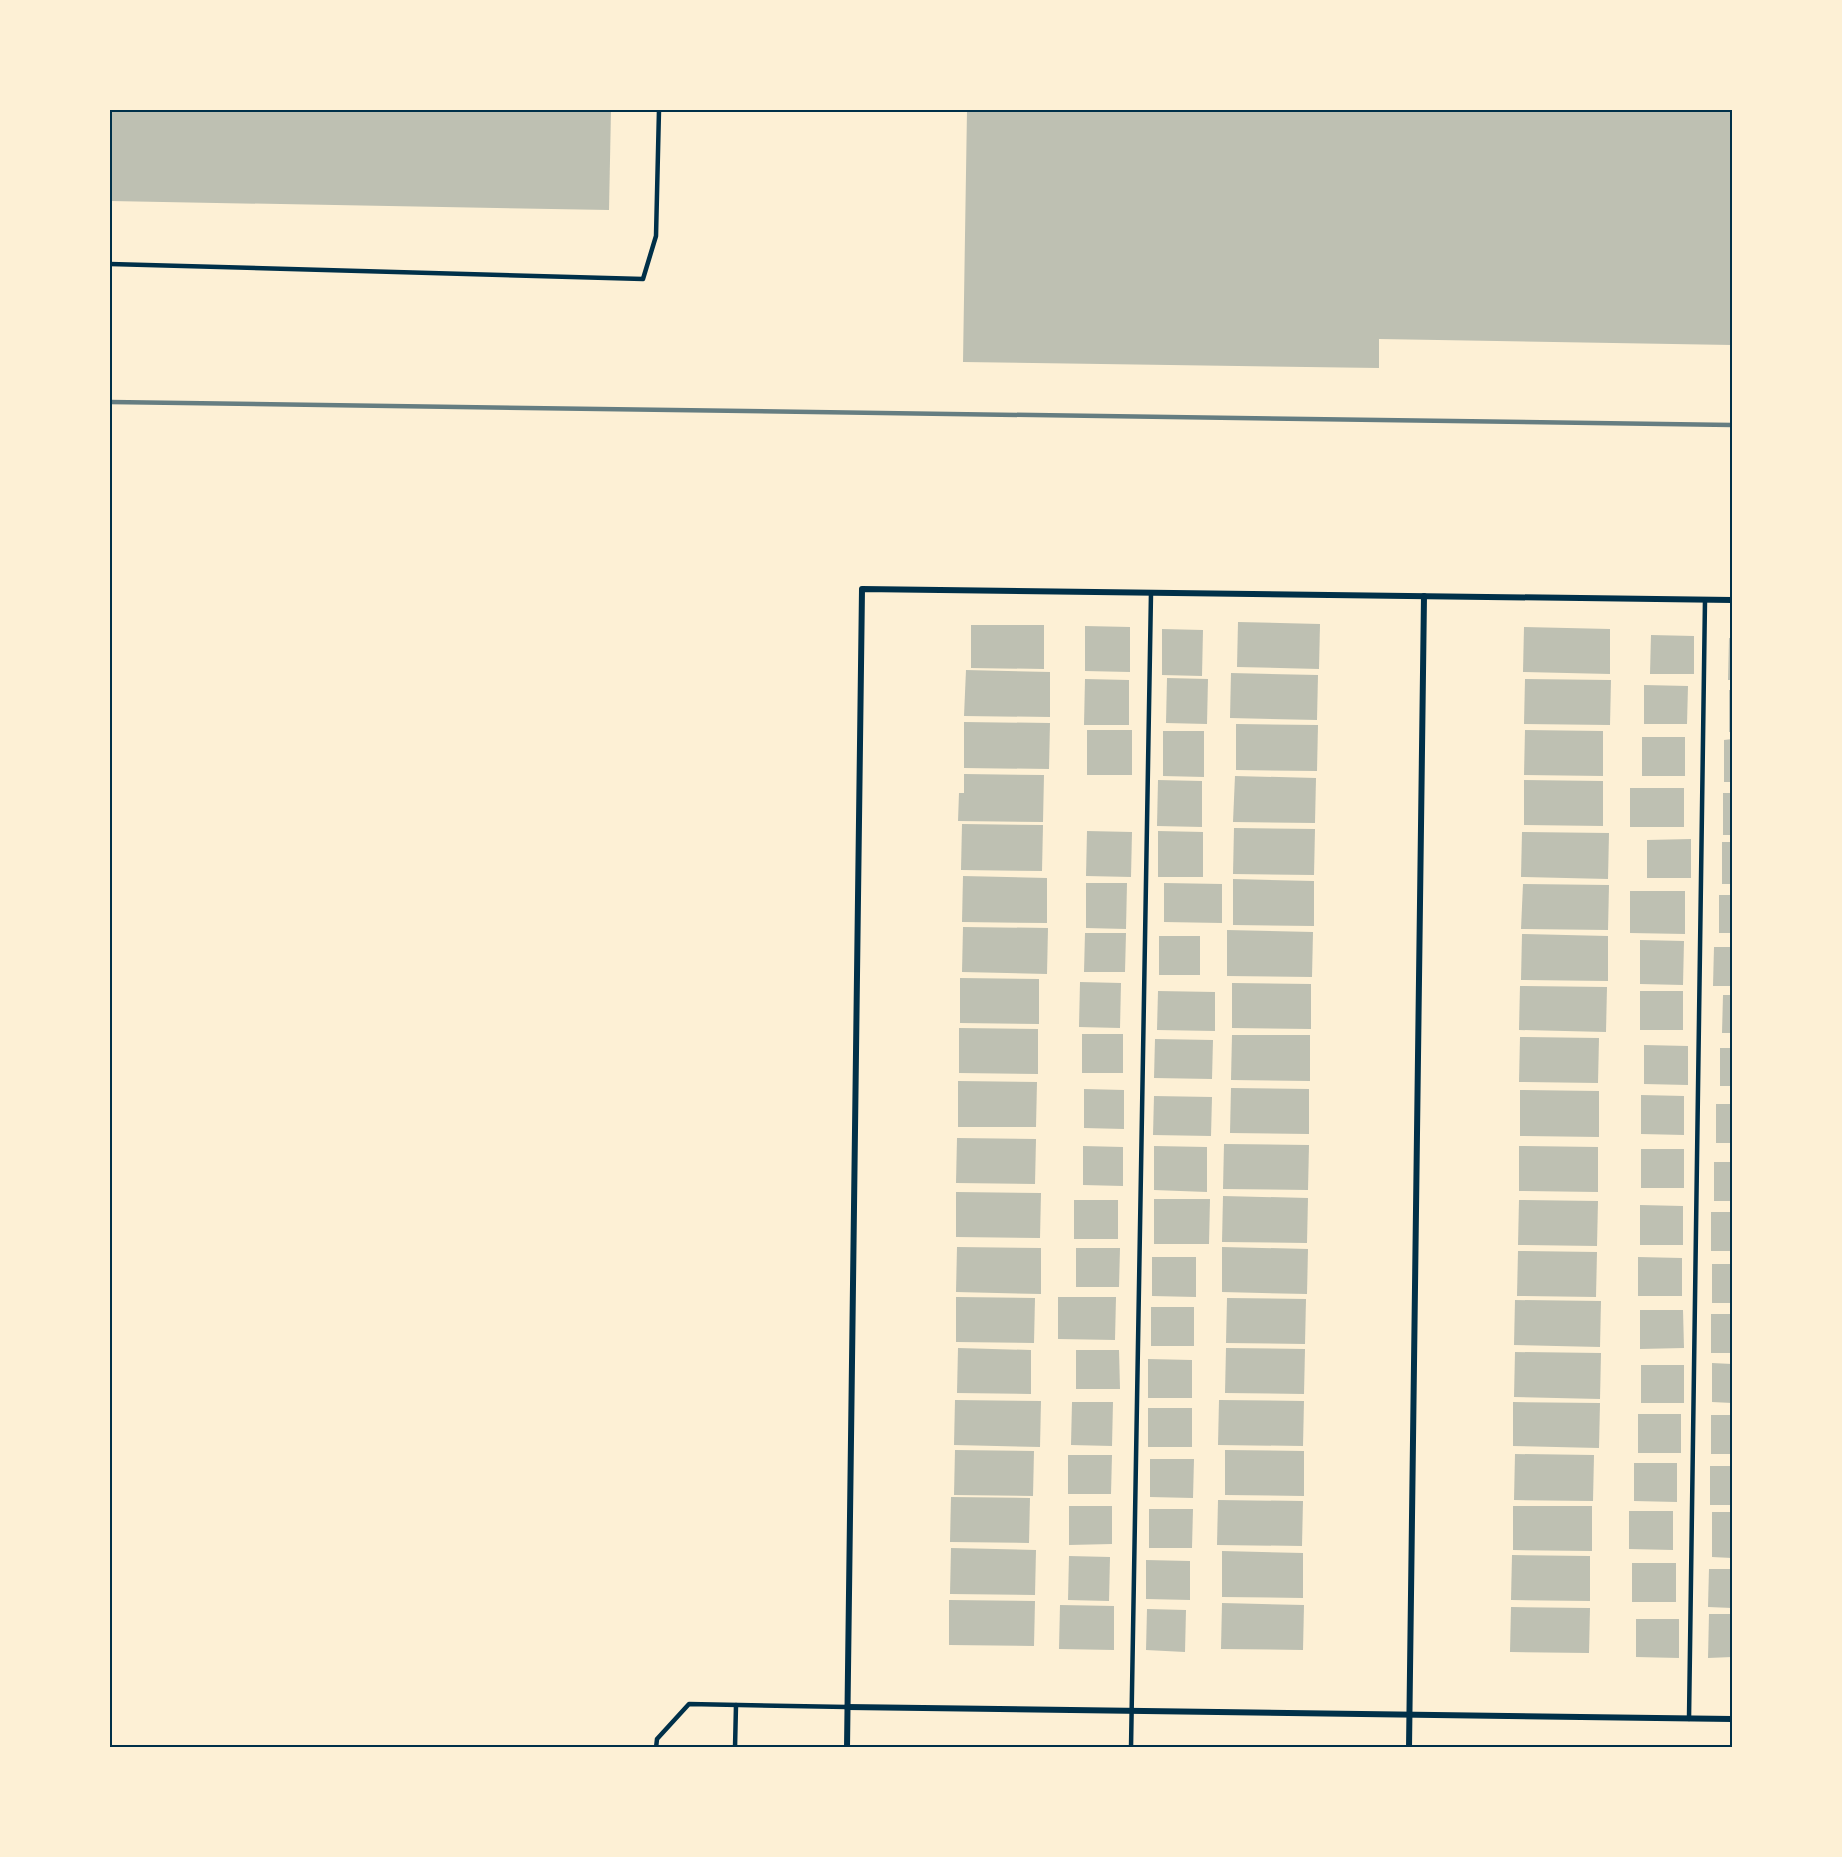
<svg xmlns="http://www.w3.org/2000/svg" width="1842" height="1857" font-family="Commissioner,sans-serif">
  <style>
    .building { fill: #bec0b2 }
    .lines { fill: none; stroke-linecap: round; stroke-linejoin: round }
    .service { stroke: #003049; stroke-width: 4.5 }
    .minor { stroke: #003049; stroke-width: 6 }
    .rail { stroke: #657d81; stroke-width: 4.5 }
    .neatline { fill: none; stroke: #003049; stroke-width: 2 }
  </style>
  <rect width="100%" height="100%" fill="#fdf0d5"/>
  <!-- building -->
  <g class="building">
    <path d="M110,110H611L609,210L110,201Z"/>
    <path d="M967,110H1732V345L1379,339V368L963,362Z"/>
    <path d="M1238,622L1320,624L1319,669L1237,667Z"/>
    <path d="M971,625H1044V669L971,668Z"/>
    <path d="M1085,626L1130,627V672L1085,671Z"/>
    <path d="M1524,627L1610,629V674L1523,672Z"/>
    <path d="M1162,629L1203,630L1202,676L1162,675Z"/>
    <path d="M1651,635L1694,636V674H1650Z"/>
    <path d="M1729,638H1732V680H1728Z"/>
    <path d="M966,670L1050,672V717L964,716Z"/>
    <path d="M1231,673L1318,675L1317,720L1230,718Z"/>
    <path d="M1167,678L1208,679L1207,724L1166,723Z"/>
    <path d="M1085,679L1129,680V725H1084Z"/>
    <path d="M1525,679L1611,680L1610,725L1524,724Z"/>
    <path d="M1644,685L1688,686L1687,724H1644Z"/>
    <rect x="1729" y="690" width="3" height="42"/>
    <path d="M964,722L1050,723L1049,769L964,768Z"/>
    <path d="M1236,724L1318,725L1317,771L1236,770Z"/>
    <rect x="1087" y="730" width="45" height="45"/>
    <path d="M1525,730L1603,731V776L1524,775Z"/>
    <path d="M1163,731H1204V777L1163,776Z"/>
    <rect x="1642" y="737" width="43" height="39"/>
    <path d="M1732,739V782H1724V740Z"/>
    <path d="M964,774L1044,775L1043,822L958,821L959,793H964Z"/>
    <path d="M1235,776L1316,778L1315,823L1233,822Z"/>
    <path d="M1158,780L1202,781V827L1157,826Z"/>
    <path d="M1524,780L1603,781V826L1524,825Z"/>
    <rect x="1630" y="788" width="54" height="39"/>
    <rect x="1723" y="793" width="9" height="42"/>
    <path d="M962,824L1043,825L1042,871L961,870Z"/>
    <path d="M1234,828L1315,829L1314,875L1233,874Z"/>
    <path d="M1087,831L1132,832L1131,877L1086,876Z"/>
    <path d="M1158,831L1203,832V877H1158Z"/>
    <path d="M1522,832L1609,833L1608,879L1521,877Z"/>
    <path d="M1691,839V878H1647V840Z"/>
    <rect x="1722" y="842" width="10" height="42"/>
    <path d="M963,876L1047,878V923L962,922Z"/>
    <path d="M1233,879L1314,881V926L1233,925Z"/>
    <path d="M1086,883H1127L1126,929L1086,928Z"/>
    <path d="M1164,883L1222,884V923L1164,922Z"/>
    <path d="M1523,884L1609,885L1608,930L1521,929Z"/>
    <path d="M1630,891H1685V934L1630,933Z"/>
    <rect x="1719" y="895" width="13" height="38"/>
    <path d="M963,927L1048,928L1047,974L962,972Z"/>
    <path d="M1227,930L1313,932L1312,977L1227,976Z"/>
    <path d="M1085,933H1126L1125,972H1084Z"/>
    <path d="M1522,934L1608,936V981L1521,980Z"/>
    <rect x="1159" y="936" width="41" height="39"/>
    <path d="M1640,940L1684,941L1683,985L1640,984Z"/>
    <path d="M1714,947H1732V986H1713Z"/>
    <path d="M960,978L1039,979V1024L960,1023Z"/>
    <path d="M1080,982L1121,983L1120,1028L1079,1027Z"/>
    <path d="M1232,983L1311,984V1029L1232,1028Z"/>
    <path d="M1520,986L1607,987L1606,1032L1519,1030Z"/>
    <path d="M1158,991L1215,992V1031L1157,1030Z"/>
    <rect x="1640" y="991" width="43" height="39"/>
    <path d="M1723,995H1732V1033H1722Z"/>
    <path d="M959,1028L1038,1029V1074L959,1073Z"/>
    <rect x="1082" y="1034" width="41" height="39"/>
    <path d="M1232,1035H1310V1081L1231,1080Z"/>
    <path d="M1520,1037L1599,1038L1598,1083L1519,1082Z"/>
    <path d="M1155,1039L1213,1040L1212,1079L1154,1078Z"/>
    <path d="M1644,1045L1688,1046V1085L1644,1084Z"/>
    <rect x="1720" y="1048" width="12" height="38"/>
    <path d="M958,1081L1037,1082L1036,1127H958Z"/>
    <path d="M1231,1088L1309,1089V1134L1230,1133Z"/>
    <path d="M1084,1089L1124,1090V1129L1084,1128Z"/>
    <path d="M1520,1090L1599,1091V1137L1520,1136Z"/>
    <path d="M1641,1095L1684,1096V1135L1641,1134Z"/>
    <path d="M1154,1096L1212,1097L1211,1136L1153,1135Z"/>
    <rect x="1716" y="1104" width="16" height="39"/>
    <path d="M957,1138L1036,1139L1035,1184L956,1183Z"/>
    <path d="M1224,1144L1309,1145L1308,1190L1223,1189Z"/>
    <path d="M1083,1146L1123,1147V1186L1083,1185Z"/>
    <path d="M1154,1146L1207,1147V1192L1154,1190Z"/>
    <path d="M1519,1146L1598,1147V1192L1519,1191Z"/>
    <rect x="1641" y="1149" width="43" height="39"/>
    <rect x="1714" y="1162" width="18" height="39"/>
    <path d="M956,1192L1041,1193L1040,1238L956,1237Z"/>
    <path d="M1223,1196L1308,1198L1307,1243L1222,1242Z"/>
    <path d="M1154,1199H1210L1209,1244H1154Z"/>
    <rect x="1074" y="1200" width="44" height="39"/>
    <path d="M1519,1200L1598,1201L1597,1246L1518,1245Z"/>
    <path d="M1640,1205L1683,1206V1245H1640Z"/>
    <rect x="1711" y="1212" width="21" height="39"/>
    <path d="M957,1247L1041,1248V1294L956,1292Z"/>
    <path d="M1222,1247L1308,1249L1307,1294L1222,1292Z"/>
    <path d="M1076,1248H1120L1119,1287H1076Z"/>
    <path d="M1518,1251L1597,1252L1596,1297L1517,1296Z"/>
    <path d="M1152,1257H1196V1297L1152,1296Z"/>
    <path d="M1638,1257L1682,1258V1296H1638Z"/>
    <rect x="1712" y="1264" width="20" height="39"/>
    <path d="M956,1297L1035,1298L1034,1343L956,1342Z"/>
    <path d="M1058,1297H1116L1115,1340L1058,1339Z"/>
    <path d="M1227,1298L1306,1299L1305,1344L1226,1343Z"/>
    <path d="M1515,1300L1601,1301L1600,1347L1514,1345Z"/>
    <rect x="1151" y="1307" width="43" height="39"/>
    <path d="M1640,1310H1683L1684,1348L1640,1349Z"/>
    <rect x="1711" y="1314" width="21" height="39"/>
    <path d="M958,1348L1031,1350V1394L957,1393Z"/>
    <path d="M1226,1348L1305,1349L1304,1394L1225,1393Z"/>
    <path d="M1076,1350H1119L1120,1389H1076Z"/>
    <path d="M1515,1352L1601,1353L1600,1399L1514,1397Z"/>
    <path d="M1148,1359L1192,1360V1398H1148Z"/>
    <path d="M1712,1363L1732,1364V1403L1712,1402Z"/>
    <rect x="1641" y="1365" width="43" height="38"/>
    <path d="M955,1400L1041,1401L1040,1447L954,1445Z"/>
    <path d="M1219,1400L1304,1401L1303,1446L1218,1445Z"/>
    <path d="M1072,1402H1113L1112,1446L1071,1445Z"/>
    <path d="M1513,1402L1600,1403L1599,1448L1513,1446Z"/>
    <rect x="1148" y="1408" width="44" height="39"/>
    <rect x="1638" y="1414" width="43" height="39"/>
    <rect x="1711" y="1415" width="21" height="39"/>
    <path d="M955,1450L1034,1451L1033,1496L954,1495Z"/>
    <path d="M1225,1450L1304,1451V1496L1225,1495Z"/>
    <path d="M1515,1454L1594,1455L1593,1501L1514,1500Z"/>
    <path d="M1068,1455H1112L1111,1494H1068Z"/>
    <path d="M1150,1459H1194L1193,1498L1150,1497Z"/>
    <path d="M1634,1463H1677V1502L1634,1501Z"/>
    <rect x="1710" y="1466" width="22" height="39"/>
    <path d="M951,1497L1030,1498L1029,1543L950,1542Z"/>
    <path d="M1218,1500L1303,1501L1302,1546L1217,1545Z"/>
    <path d="M1069,1506H1112V1544L1069,1545Z"/>
    <path d="M1513,1506H1592V1551L1513,1550Z"/>
    <path d="M1149,1509H1193L1192,1548H1149Z"/>
    <path d="M1629,1511H1673V1550L1629,1549Z"/>
    <path d="M1712,1512H1732V1558L1712,1557Z"/>
    <path d="M951,1548L1036,1550L1035,1595L950,1594Z"/>
    <path d="M1222,1551L1303,1553V1598L1222,1597Z"/>
    <path d="M1512,1555L1590,1556V1601L1511,1600Z"/>
    <path d="M1069,1556L1110,1557L1109,1601L1068,1600Z"/>
    <path d="M1146,1560L1190,1561V1600L1146,1599Z"/>
    <rect x="1632" y="1563" width="44" height="39"/>
    <path d="M1709,1569H1732V1608L1708,1607Z"/>
    <path d="M949,1600L1035,1601L1034,1646L949,1645Z"/>
    <path d="M1222,1603L1304,1605L1303,1650L1221,1649Z"/>
    <path d="M1060,1605L1114,1606V1650L1059,1649Z"/>
    <path d="M1511,1607L1590,1608L1589,1653L1510,1652Z"/>
    <path d="M1147,1609L1186,1610L1185,1652L1146,1650Z"/>
    <path d="M1709,1614H1732V1657L1708,1658Z"/>
    <path d="M1636,1619H1679V1658L1636,1657Z"/>
  </g>
  <g class="lines">
    <!-- service -->
    <g class="service">
      <path d="M110,264L643,279L656,236L659,110"/>
      <path d="M1689,1719L1705,600"/>
      <path d="M656,1748L657,1739L689,1704L847,1707"/>
      <path d="M735,1748L736,1705"/>
      <path d="M1131,1748L1151,593"/>
    </g>
    <!-- minor -->
    <g class="minor">
      <path d="M847,1707L1732,1719"/>
      <path d="M847,1748L862,589L1732,600"/>
      <path d="M1409,1748L1424,596"/>
    </g>
    <!-- rail -->
    <path class="rail" d="M110,402L1732,425"/>
  </g>
  <!-- border -->
  <rect width="1842" height="1857" fill="none" stroke="#fdf0d5" stroke-width="222"/>
  <rect x="111" y="111" width="1620" height="1635" class="neatline"/>
</svg>
